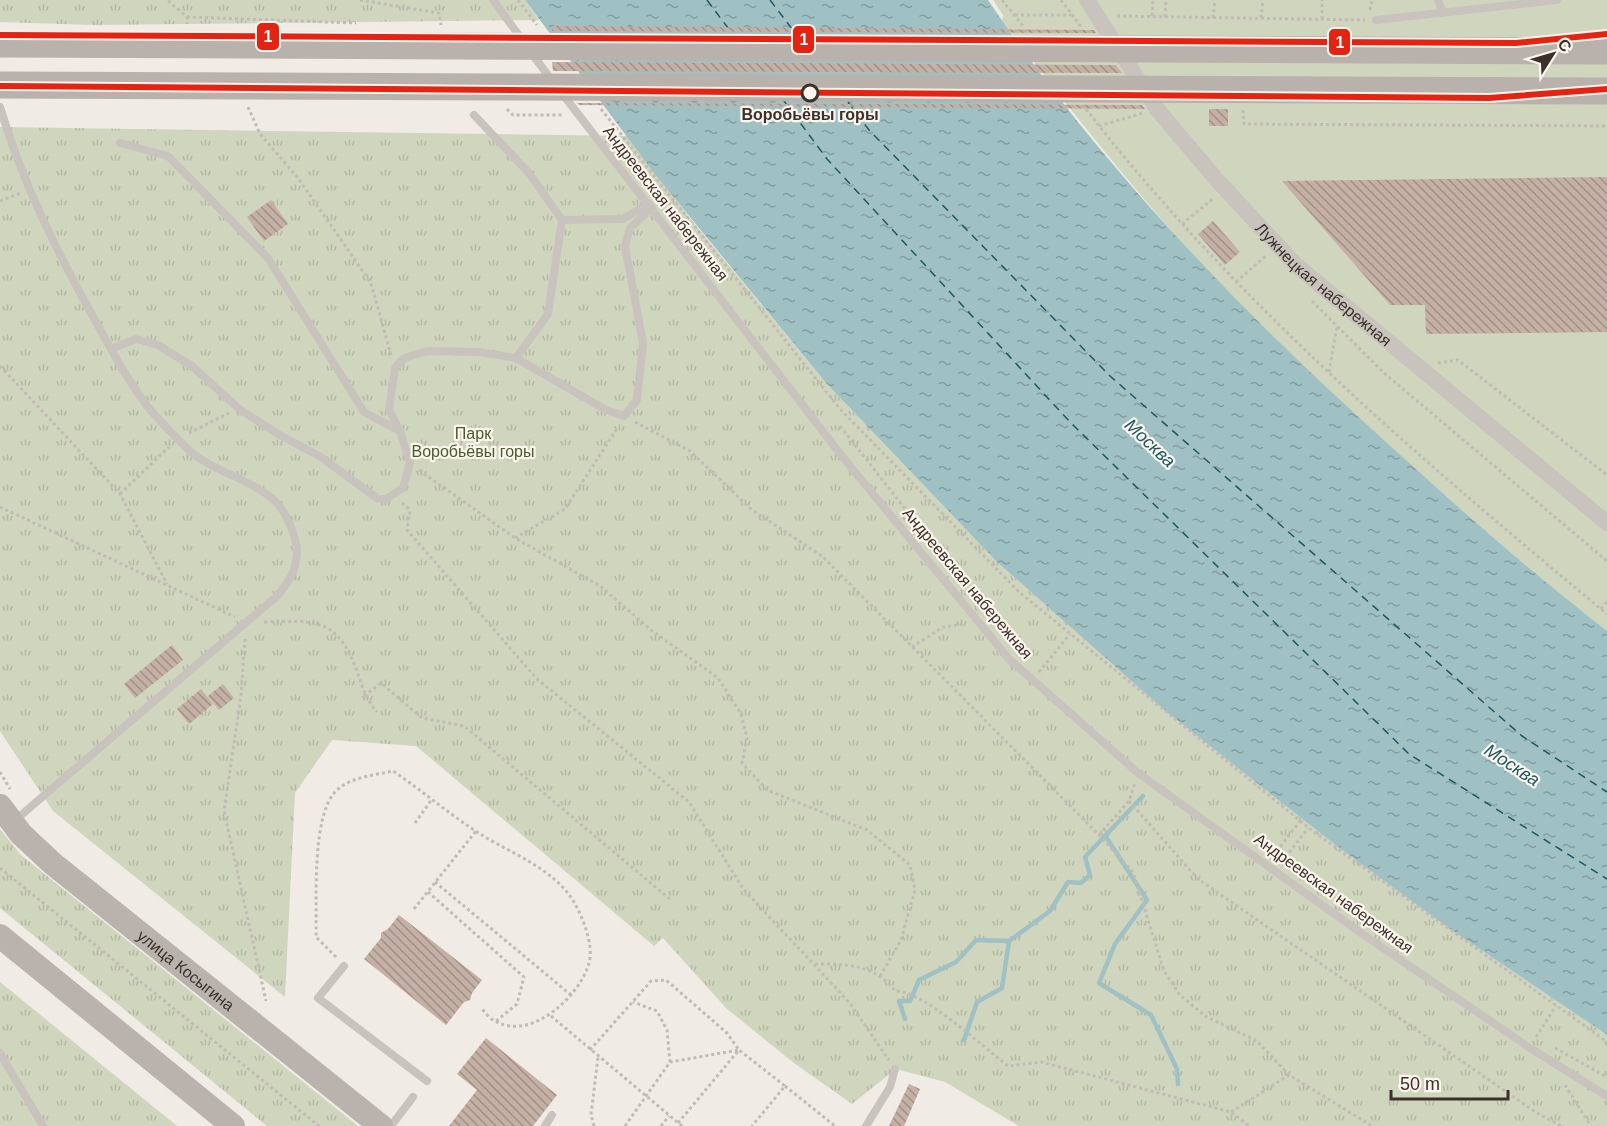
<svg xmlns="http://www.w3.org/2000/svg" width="1607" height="1126" font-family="Arial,sans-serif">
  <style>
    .park { fill: url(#park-tufts) }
    .pitch { fill: #d0d6be }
    .water { fill: url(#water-ripples) }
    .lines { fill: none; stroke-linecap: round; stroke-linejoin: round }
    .stream { stroke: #9fc1c3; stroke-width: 4.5 }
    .ferry { stroke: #1c5960; stroke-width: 1.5; stroke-dasharray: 8 6; stroke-linecap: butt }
    .building { fill: url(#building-back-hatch) }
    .path { stroke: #c2bbb5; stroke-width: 3; stroke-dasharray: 3 3; stroke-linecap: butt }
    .service { stroke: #c9c3bd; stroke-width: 8 }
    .minor { stroke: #c9c3bd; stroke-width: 16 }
    .secondary { stroke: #bab3ad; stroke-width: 24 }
    .primary-bridge { stroke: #b8b1ac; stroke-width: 27 }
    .metro-1-casing { stroke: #fbf5ed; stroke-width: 10 }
    .metro-1 { stroke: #e42313; stroke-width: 6 }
    .stop-dot { fill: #fbf5ed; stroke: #3b302a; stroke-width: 3 }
    .labels { text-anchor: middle; stroke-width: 4.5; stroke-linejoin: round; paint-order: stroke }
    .stop-label { font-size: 16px; font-weight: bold; fill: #3b302a; stroke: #fbf5ed }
    .street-label { font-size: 16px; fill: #3b302a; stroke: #fbf5ed }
    .park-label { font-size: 16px; fill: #485c2c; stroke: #fbf5ed }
    .water-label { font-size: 18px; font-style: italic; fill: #1c5960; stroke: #fbf5ed }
    .line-badge { stroke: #fbf5ed; stroke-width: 2 }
    .badge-label { font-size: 16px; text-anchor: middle; font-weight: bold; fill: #fff }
  </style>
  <defs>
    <pattern id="park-tufts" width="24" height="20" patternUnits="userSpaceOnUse" patternTransform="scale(1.5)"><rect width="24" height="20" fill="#d0d6be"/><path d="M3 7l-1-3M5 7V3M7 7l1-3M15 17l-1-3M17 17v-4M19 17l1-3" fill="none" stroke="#b4b8a3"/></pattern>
    <pattern id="water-ripples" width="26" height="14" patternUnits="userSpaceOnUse" patternTransform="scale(1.5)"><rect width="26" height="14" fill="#9fc1c3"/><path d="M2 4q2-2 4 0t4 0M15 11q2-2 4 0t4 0" fill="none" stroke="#839d9f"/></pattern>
    <pattern id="building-back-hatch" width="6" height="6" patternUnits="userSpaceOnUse" patternTransform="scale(1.5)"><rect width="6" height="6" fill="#c5b0a5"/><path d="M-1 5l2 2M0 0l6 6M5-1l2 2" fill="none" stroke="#a19087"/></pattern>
  </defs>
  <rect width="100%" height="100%" fill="#f0ebe5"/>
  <!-- park -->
  <g class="park">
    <path d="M0,0H525L539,20L92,25L0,22Z"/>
    <path d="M0,127L627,136L689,217L826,383L997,562L1163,709L1338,847L1447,927L1607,1035V1126H1019L945,1082L896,1069L852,1104L794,1063L727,1009L663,938L654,946L416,746L332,740L295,793L285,997L53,811L0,731Z"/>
    <path d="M0,829L21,855L358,1126H267L0,908Z"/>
    <path d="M0,982L177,1126H0Z"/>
  </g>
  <!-- pitch -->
  <path class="pitch" d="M993,0H1607V631C1533,574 1462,511 1393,449C1333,395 1273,342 1219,283C1141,200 1071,111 1002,21L1003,15Z"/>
  <!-- water -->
  <path class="water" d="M525,0H988C1102,169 1246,317 1397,452C1465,514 1535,575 1607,631V1035L1447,927L1338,847L1163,709L997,562L826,383L654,173Z"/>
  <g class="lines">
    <!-- stream -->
    <g class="stream">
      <path d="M1106,837L1147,900L1115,944L1099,983L1151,1015L1177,1069L1178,1084"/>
      <path d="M905,1019L899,1001H910L919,980L956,962L976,940L1009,941"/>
      <path d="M964,1040L977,1002L1002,988L1009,941L1050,911L1068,882L1081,883L1090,875L1085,857L1143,796"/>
    </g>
    <!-- ferry -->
    <g class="ferry">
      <path d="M707,0L728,28"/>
      <path d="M770,0L796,34"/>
      <path d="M784,101L827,159L1070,422L1409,754L1607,879"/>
      <path d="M848,102L869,130L1110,376L1522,736L1607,792"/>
    </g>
  </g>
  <!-- building -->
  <g class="building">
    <path d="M552,26L1094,30L1096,33L552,31Z"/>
    <path d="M552,62L1116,65L1122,73L553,71Z"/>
    <path d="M577,103L1142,105L1145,109L579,105Z"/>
    <rect x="1209" y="109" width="19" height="17"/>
    <path d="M1607,177V332L1426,334L1425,305H1390L1282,181Z"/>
    <path d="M271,200L288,224L264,241L247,217Z"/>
    <path d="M1213,221L1240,252L1225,265L1198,234Z"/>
    <path d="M172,645L183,660L135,698L124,684Z"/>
    <path d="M223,684L234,698L219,710L208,696Z"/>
    <path d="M201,689L213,704L189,724L177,709Z"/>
    <path d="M399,915L482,980L472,993L470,1000L464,1002L446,1025L364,959L381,938V933L388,929Z"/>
    <path d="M486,1038L557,1095L533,1126H449L477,1090L457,1074Z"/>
    <path d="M909,1084L920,1089L904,1126H889Z"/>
  </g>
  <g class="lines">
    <!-- path -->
    <g class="path">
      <path d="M360,0L439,13L441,25"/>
      <path d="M518,0L537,25"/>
      <path d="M1002,0L1024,27"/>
      <path d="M1061,0L1082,28"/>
      <path d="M168,1L187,17V24"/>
      <path d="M1370,10L1372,0"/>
      <path d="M1015,15H1071"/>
      <path d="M1117,16L1365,20"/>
      <path d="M1152,16L1153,0"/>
      <path d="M187,17L356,23"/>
      <path d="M1165,17L1166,0"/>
      <path d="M1213,18L1215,0"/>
      <path d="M1261,18L1263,0"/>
      <path d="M1322,19V0"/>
      <path d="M248,107L260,134L298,178L371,283L391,355"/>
      <path d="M507,109L513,115H564"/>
      <path d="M601,109L840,409L1019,592L1314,832L1607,1042"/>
      <path d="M1086,109C1235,302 1420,459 1607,614"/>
      <path d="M1243,110L1244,124L1607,126"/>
      <path d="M1099,126L1143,113"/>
      <path d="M0,201L21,193"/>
      <path d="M674,219L687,218"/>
      <path d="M1182,224L1214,198"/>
      <path d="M1236,282L1267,255"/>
      <path d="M1312,301L1384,373L1607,561"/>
      <path d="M1438,363L1458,360L1607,475"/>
      <path d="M0,366L120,494L167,584"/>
      <path d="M1329,372L1337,326"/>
      <path d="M635,422L690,451L752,510L822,556L1099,835L1133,872L1164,971L1179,994L1205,1016L1257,1041L1289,1075L1372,1126"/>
      <path d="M840,426L965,585"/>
      <path d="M189,433L229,413"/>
      <path d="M419,470L515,538L600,586L651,630L718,678L741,714L747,738L742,763L767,790L867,830L910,865L915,890L901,940L879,978"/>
      <path d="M120,494L169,447"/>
      <path d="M402,503L410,510L407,530L537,679L689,802L744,890L849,1002L889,1060"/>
      <path d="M0,507L235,617"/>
      <path d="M515,538L565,509L618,427"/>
      <path d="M1601,609L1607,601"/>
      <path d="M264,622C312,621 335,616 355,666C363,686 363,695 377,712"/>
      <path d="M245,639L241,696L224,811L266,1001"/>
      <path d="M912,647L943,627L965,624"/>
      <path d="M1039,672L1070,634"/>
      <path d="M364,696L381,683L422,718L464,726L672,901"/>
      <path d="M0,772L10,789"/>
      <path d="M1129,801L1198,879L1537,1113L1561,1126"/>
      <path d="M415,823L432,799"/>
      <path d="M1099,835L1129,801L1135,783"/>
      <path d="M1273,856L1300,821"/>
      <path d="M1282,862L1308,828"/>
      <path d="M0,868L319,1126"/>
      <path d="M435,882L571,995"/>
      <path d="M428,892L524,977L517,1004L495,1022"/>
      <path d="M414,909L476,831"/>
      <path d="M336,957L316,937C317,903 311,813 337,790C351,777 375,775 393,771C421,790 447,812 474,830C508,853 552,866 574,902C583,918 594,945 589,963C580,996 531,1042 495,1021C490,1019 486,1013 482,1009"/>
      <path d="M815,964C846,964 875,964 895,991C924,991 983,1047 1008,1066L1041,1062L1231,1112L1249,1126"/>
      <path d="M551,1016L682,1126"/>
      <path d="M1536,1037L1556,1006"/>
      <path d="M1555,1048L1607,1077"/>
      <path d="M590,1050L651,981L666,980L727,1033L739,1050L670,1062"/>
      <path d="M1565,1085L1591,1126"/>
      <path d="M785,1086L835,1126"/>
      <path d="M1231,1112L1289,1075"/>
      <path d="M678,1123L739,1050L785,1086L752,1126"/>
      <path d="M594,1126L591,1115L598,1057"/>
      <path d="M625,1126L670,1062L667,1030L657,1011L633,1002"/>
      <path d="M661,1126L669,1116"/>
    </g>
    <!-- service -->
    <g class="service">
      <path d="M493,0L523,41"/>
      <path d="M1438,0L1443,13"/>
      <path d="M1376,20L1557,0"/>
      <path d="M530,51L553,82"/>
      <path d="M561,92L845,460L1009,659L1138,773L1361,933L1530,1048L1607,1096"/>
      <path d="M0,107C22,182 58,254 96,322C112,351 128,381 148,407C160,422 175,436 189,450C211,472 267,483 283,511C302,544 303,568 276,597L13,822"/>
      <path d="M474,115L529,173L562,220L623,219L649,204"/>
      <path d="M120,143L168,156L268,258L364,412L400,431"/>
      <path d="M111,349L136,339L158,345L192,366L238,408L278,434L321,457L378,499H386L403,488L410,463L400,431L389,410L395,368L403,359L411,356L428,351L478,352L516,358L606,410L624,416L637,400L643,343L625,246L630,228L652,208"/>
      <path d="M516,358L548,314L562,220"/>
      <path d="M344,966L318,998L427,1081"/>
      <path d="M0,1053L43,1126"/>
      <path d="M391,1126L413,1097"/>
      <path d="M545,1126L552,1115"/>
      <path d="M866,1126L890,1087L895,1069"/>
    </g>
    <!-- minor -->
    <path class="minor" id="s1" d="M1087,0L1157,109L1216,179L1296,265L1607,523"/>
    <!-- secondary -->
    <g class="secondary">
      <path id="s2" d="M0,806L21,834L52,863L381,1126"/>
      <path d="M0,936L233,1126"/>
    </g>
    <!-- primary-bridge -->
    <g class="primary-bridge">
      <path d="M0,44L1607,51"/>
      <path d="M0,85L1607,91"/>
    </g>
    <!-- metro-1 casing -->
    <g class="metro-1-casing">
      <g id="metro-1">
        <path d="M0,35L1516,43L1607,34"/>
        <path d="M0,86L1489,98L1607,89"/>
      </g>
    </g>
    <!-- metro-1 -->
    <use href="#metro-1" class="metro-1"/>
  </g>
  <!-- markers -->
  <circle class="stop-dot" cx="810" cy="93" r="8"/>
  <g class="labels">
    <!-- stop labels -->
    <g class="stop-label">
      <text x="810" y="120">Воробьёвы горы</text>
    </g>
    <!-- street labels -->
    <g class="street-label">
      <text transform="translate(666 203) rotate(52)" y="6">Андреевская набережная</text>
      <text dy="6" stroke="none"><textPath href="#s1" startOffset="372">Лужнецкая набережная</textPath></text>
      <text transform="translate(968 583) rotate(50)" y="6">Андреевская набережная</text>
      <text transform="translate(1334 893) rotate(36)" y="6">Андреевская набережная</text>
      <text dy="6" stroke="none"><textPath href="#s2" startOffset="249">улица Косыгина</textPath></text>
    </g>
    <!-- park labels -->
    <g class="park-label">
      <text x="473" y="439">Парк<tspan x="473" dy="18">Воробьёвы горы</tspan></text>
    </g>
    <!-- water labels -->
    <g class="water-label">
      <text transform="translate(1150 443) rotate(43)" y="6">Москва</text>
      <text transform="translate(1512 765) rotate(33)" y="6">Москва</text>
    </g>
  </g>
  <g class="line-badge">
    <rect x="256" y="22" width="24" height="29" rx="6" fill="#e42313"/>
    <rect x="792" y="25" width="23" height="29" rx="6" fill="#e42313"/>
    <rect x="1328" y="28" width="23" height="28" rx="6" fill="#e42313"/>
  </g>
  <g class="badge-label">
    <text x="268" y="42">1</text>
    <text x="804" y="45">1</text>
    <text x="1340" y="48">1</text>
  </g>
  <!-- north arrow -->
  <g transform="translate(1553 54) rotate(53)" stroke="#fbf5ed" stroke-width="4.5" paint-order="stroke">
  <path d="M0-4.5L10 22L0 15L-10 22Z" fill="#3b302a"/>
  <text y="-9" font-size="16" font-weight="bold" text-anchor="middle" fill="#3b302a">С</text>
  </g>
  <!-- scale -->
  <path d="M1391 1090v9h117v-9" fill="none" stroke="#3b302a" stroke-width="3"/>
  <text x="1400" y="1090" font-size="18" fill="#3b302a" stroke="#fbf5ed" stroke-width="4.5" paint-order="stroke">50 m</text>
</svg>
